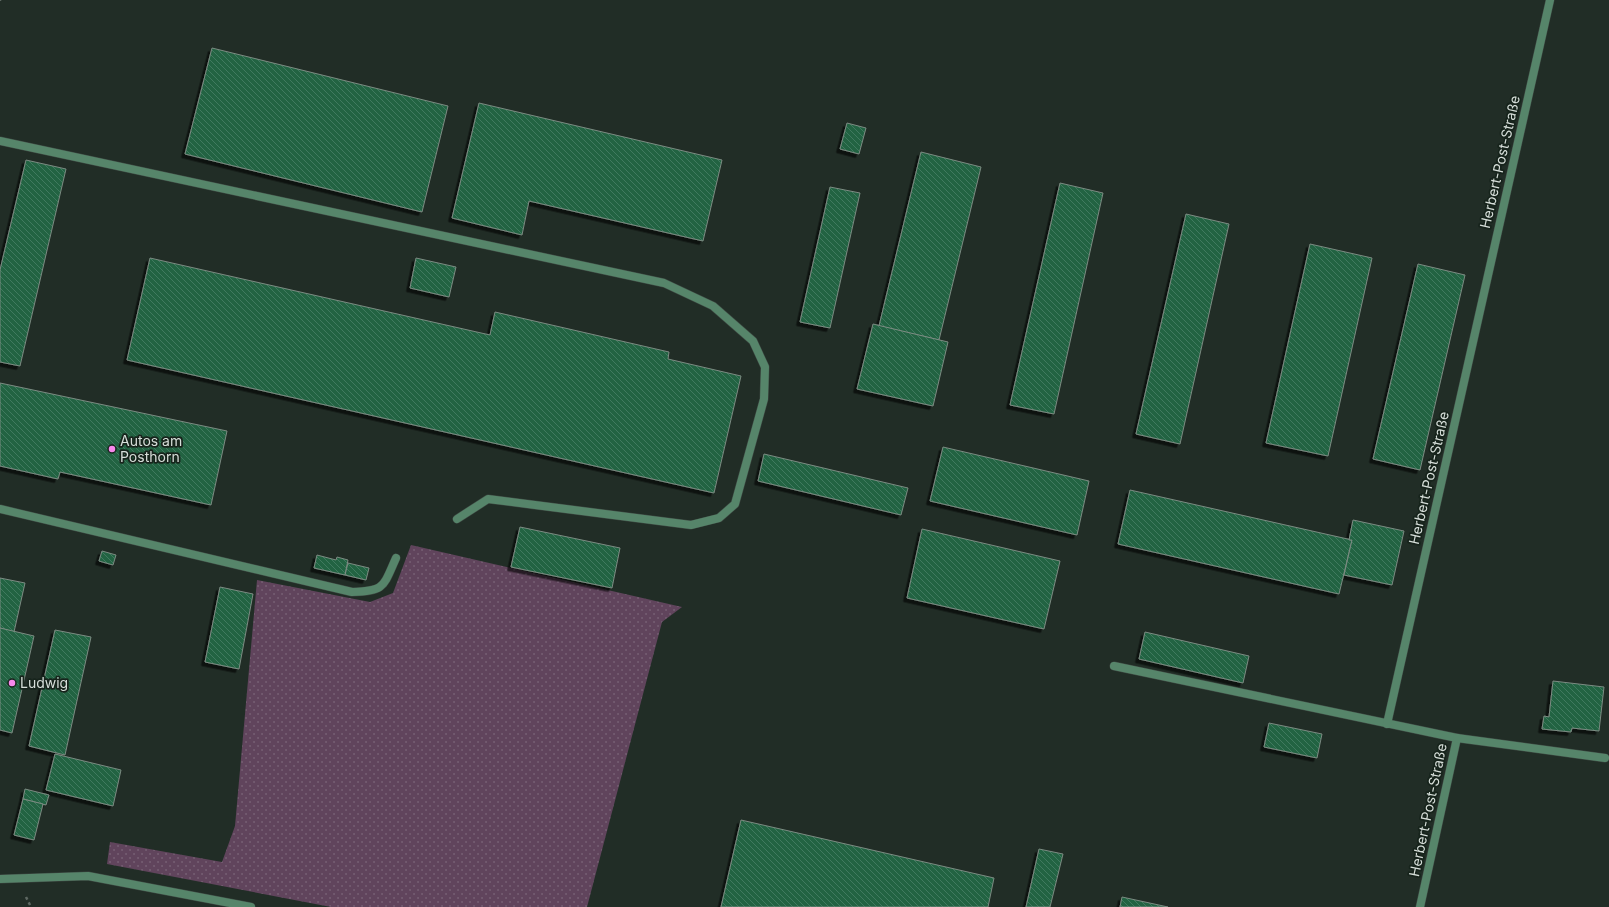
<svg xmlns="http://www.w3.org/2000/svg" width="1609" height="907" font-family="Inter,sans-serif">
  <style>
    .grass { fill: url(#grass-dots) }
    .building { fill: url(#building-back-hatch); stroke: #7c8b82; filter: url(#shadow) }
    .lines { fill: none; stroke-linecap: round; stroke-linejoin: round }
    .lane-casing { stroke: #3e4943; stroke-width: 9 }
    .street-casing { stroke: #3e4943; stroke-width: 9 }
    .path { stroke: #5e6862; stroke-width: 2.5; stroke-dasharray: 3 3; stroke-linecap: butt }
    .lane { stroke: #56856a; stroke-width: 8 }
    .street { stroke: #56856a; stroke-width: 8 }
    .poi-dot { fill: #f788ec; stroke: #17241c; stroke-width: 1.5 }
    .labels { text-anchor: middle; stroke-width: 3.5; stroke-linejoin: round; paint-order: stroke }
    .street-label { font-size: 14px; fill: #d6ded9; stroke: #17241c }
    .poi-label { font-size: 14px; fill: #d6ded9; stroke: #17241c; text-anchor: start }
  </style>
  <defs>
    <pattern id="grass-dots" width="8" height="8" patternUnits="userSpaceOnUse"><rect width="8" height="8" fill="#60445c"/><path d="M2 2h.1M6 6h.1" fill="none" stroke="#765f73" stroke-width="1.8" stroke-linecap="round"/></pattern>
    <pattern id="building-back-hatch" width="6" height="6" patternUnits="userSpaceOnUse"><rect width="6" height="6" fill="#216443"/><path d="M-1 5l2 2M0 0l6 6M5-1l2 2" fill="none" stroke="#407a5e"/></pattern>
    <filter id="shadow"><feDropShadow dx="-3.5" dy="3.5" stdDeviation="0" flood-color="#0009"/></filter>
  </defs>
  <rect width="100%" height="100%" fill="#212d26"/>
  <!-- grass -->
  <path class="grass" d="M411,545L682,607L662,622L587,907H331L107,864L110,842L222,862L235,826L257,580L370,602L393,593Z"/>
  <!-- building -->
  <g class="building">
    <path d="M212,48L448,106L422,212L185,154Z"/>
    <path d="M479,103L722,160L703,241L529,201L522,235L452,218Z"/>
    <path d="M847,123L866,128L859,154L840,149Z"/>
    <path d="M921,152L981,167L939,340L879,326Z"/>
    <path d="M26,160L66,169L20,366L0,362V270Z"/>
    <path d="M1060,183L1103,193L1054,414L1010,405Z"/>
    <path d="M830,187L860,193L830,328L800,322Z"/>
    <path d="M1186,214L1229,224L1180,444L1136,434Z"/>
    <path d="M1310,244L1372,258L1328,456L1266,443Z"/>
    <path d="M150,258L490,335L495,312L669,352L668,359L741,376L714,493L127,360Z"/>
    <path d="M416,258L456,267L449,297L410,288Z"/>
    <path d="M1418,264L1465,275L1420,470L1373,459Z"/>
    <path d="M873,324L948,342L933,406L857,389Z"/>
    <path d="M0,383L227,431L211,505L60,472L58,479L0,466Z"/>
    <path d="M943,447L1089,481L1077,535L930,501Z"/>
    <path d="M764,454L908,488L901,515L758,481Z"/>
    <path d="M1130,490L1352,540L1339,594L1118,544Z"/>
    <path d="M1353,520L1404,531L1392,585L1344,575L1352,540H1349Z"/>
    <path d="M520,527L620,548L612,588L511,567Z"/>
    <path d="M922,529L1060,561L1044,629L907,598Z"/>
    <path d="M102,551L116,555L113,565L99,561Z"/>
    <path d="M317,555L336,560L337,557L348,560L345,575L314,568Z"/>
    <path d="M348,563L369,568L366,580L345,575Z"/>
    <path d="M0,578L25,583L14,632L0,628Z"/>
    <path d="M220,587L253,594L239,669L205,662Z"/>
    <path d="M0,628L34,636L12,733L0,730Z"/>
    <path d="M55,630L91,637L65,755L29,746Z"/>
    <path d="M1145,632L1249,656L1243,683L1139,659Z"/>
    <path d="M1553,681L1604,687L1599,731L1572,728L1571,732L1542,729L1544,716L1549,717Z"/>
    <path d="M1269,723L1322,734L1317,758L1264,747Z"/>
    <path d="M55,754L121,770L113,806L46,790Z"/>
    <path d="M25,789L49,795L46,805L23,799Z"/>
    <path d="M23,799L43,804L34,840L14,835Z"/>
    <path d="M741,820L994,878L988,907H721Z"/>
    <path d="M1039,849L1063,854L1050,907H1026Z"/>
    <path d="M1122,897L1168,907H1120Z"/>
  </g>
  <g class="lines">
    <!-- lane casing -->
    <g class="lane-casing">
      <g id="lane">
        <path d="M0,141L664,283L713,306L753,341L765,367L764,399L735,504L719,518L691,525L488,499L457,519"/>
        <path d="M0,509L352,592C385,591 383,587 396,558"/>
        <path d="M1114,666L1457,738L1420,907"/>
        <path d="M1457,738L1605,758"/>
        <path d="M0,879L88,876L251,907"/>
      </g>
    </g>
    <!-- street casing -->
    <g class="street-casing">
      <path id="street" d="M1387,724L1550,0"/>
    </g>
    <!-- path -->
    <g class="path">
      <path d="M0,1V0"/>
      <path d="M26,897L31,907"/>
    </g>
    <!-- lane -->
    <use href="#lane" class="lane"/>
    <!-- street -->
    <use href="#street" class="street"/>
  </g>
  <!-- markers -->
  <g class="poi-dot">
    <circle cx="112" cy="449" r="4"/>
    <circle cx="12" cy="683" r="4"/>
  </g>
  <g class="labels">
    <!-- street labels -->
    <g class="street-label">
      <text transform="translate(1500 162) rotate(-77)" y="5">Herbert-Post-Straße</text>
      <text transform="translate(1429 478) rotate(-77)" y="5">Herbert-Post-Straße</text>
      <text transform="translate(1428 810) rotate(-78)" y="5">Herbert-Post-Straße</text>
    </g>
    <!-- poi labels -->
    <g class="poi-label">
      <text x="120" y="446">Autos am<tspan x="120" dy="16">Posthorn</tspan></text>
      <text x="20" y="688">Ludwig</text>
    </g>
  </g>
</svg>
